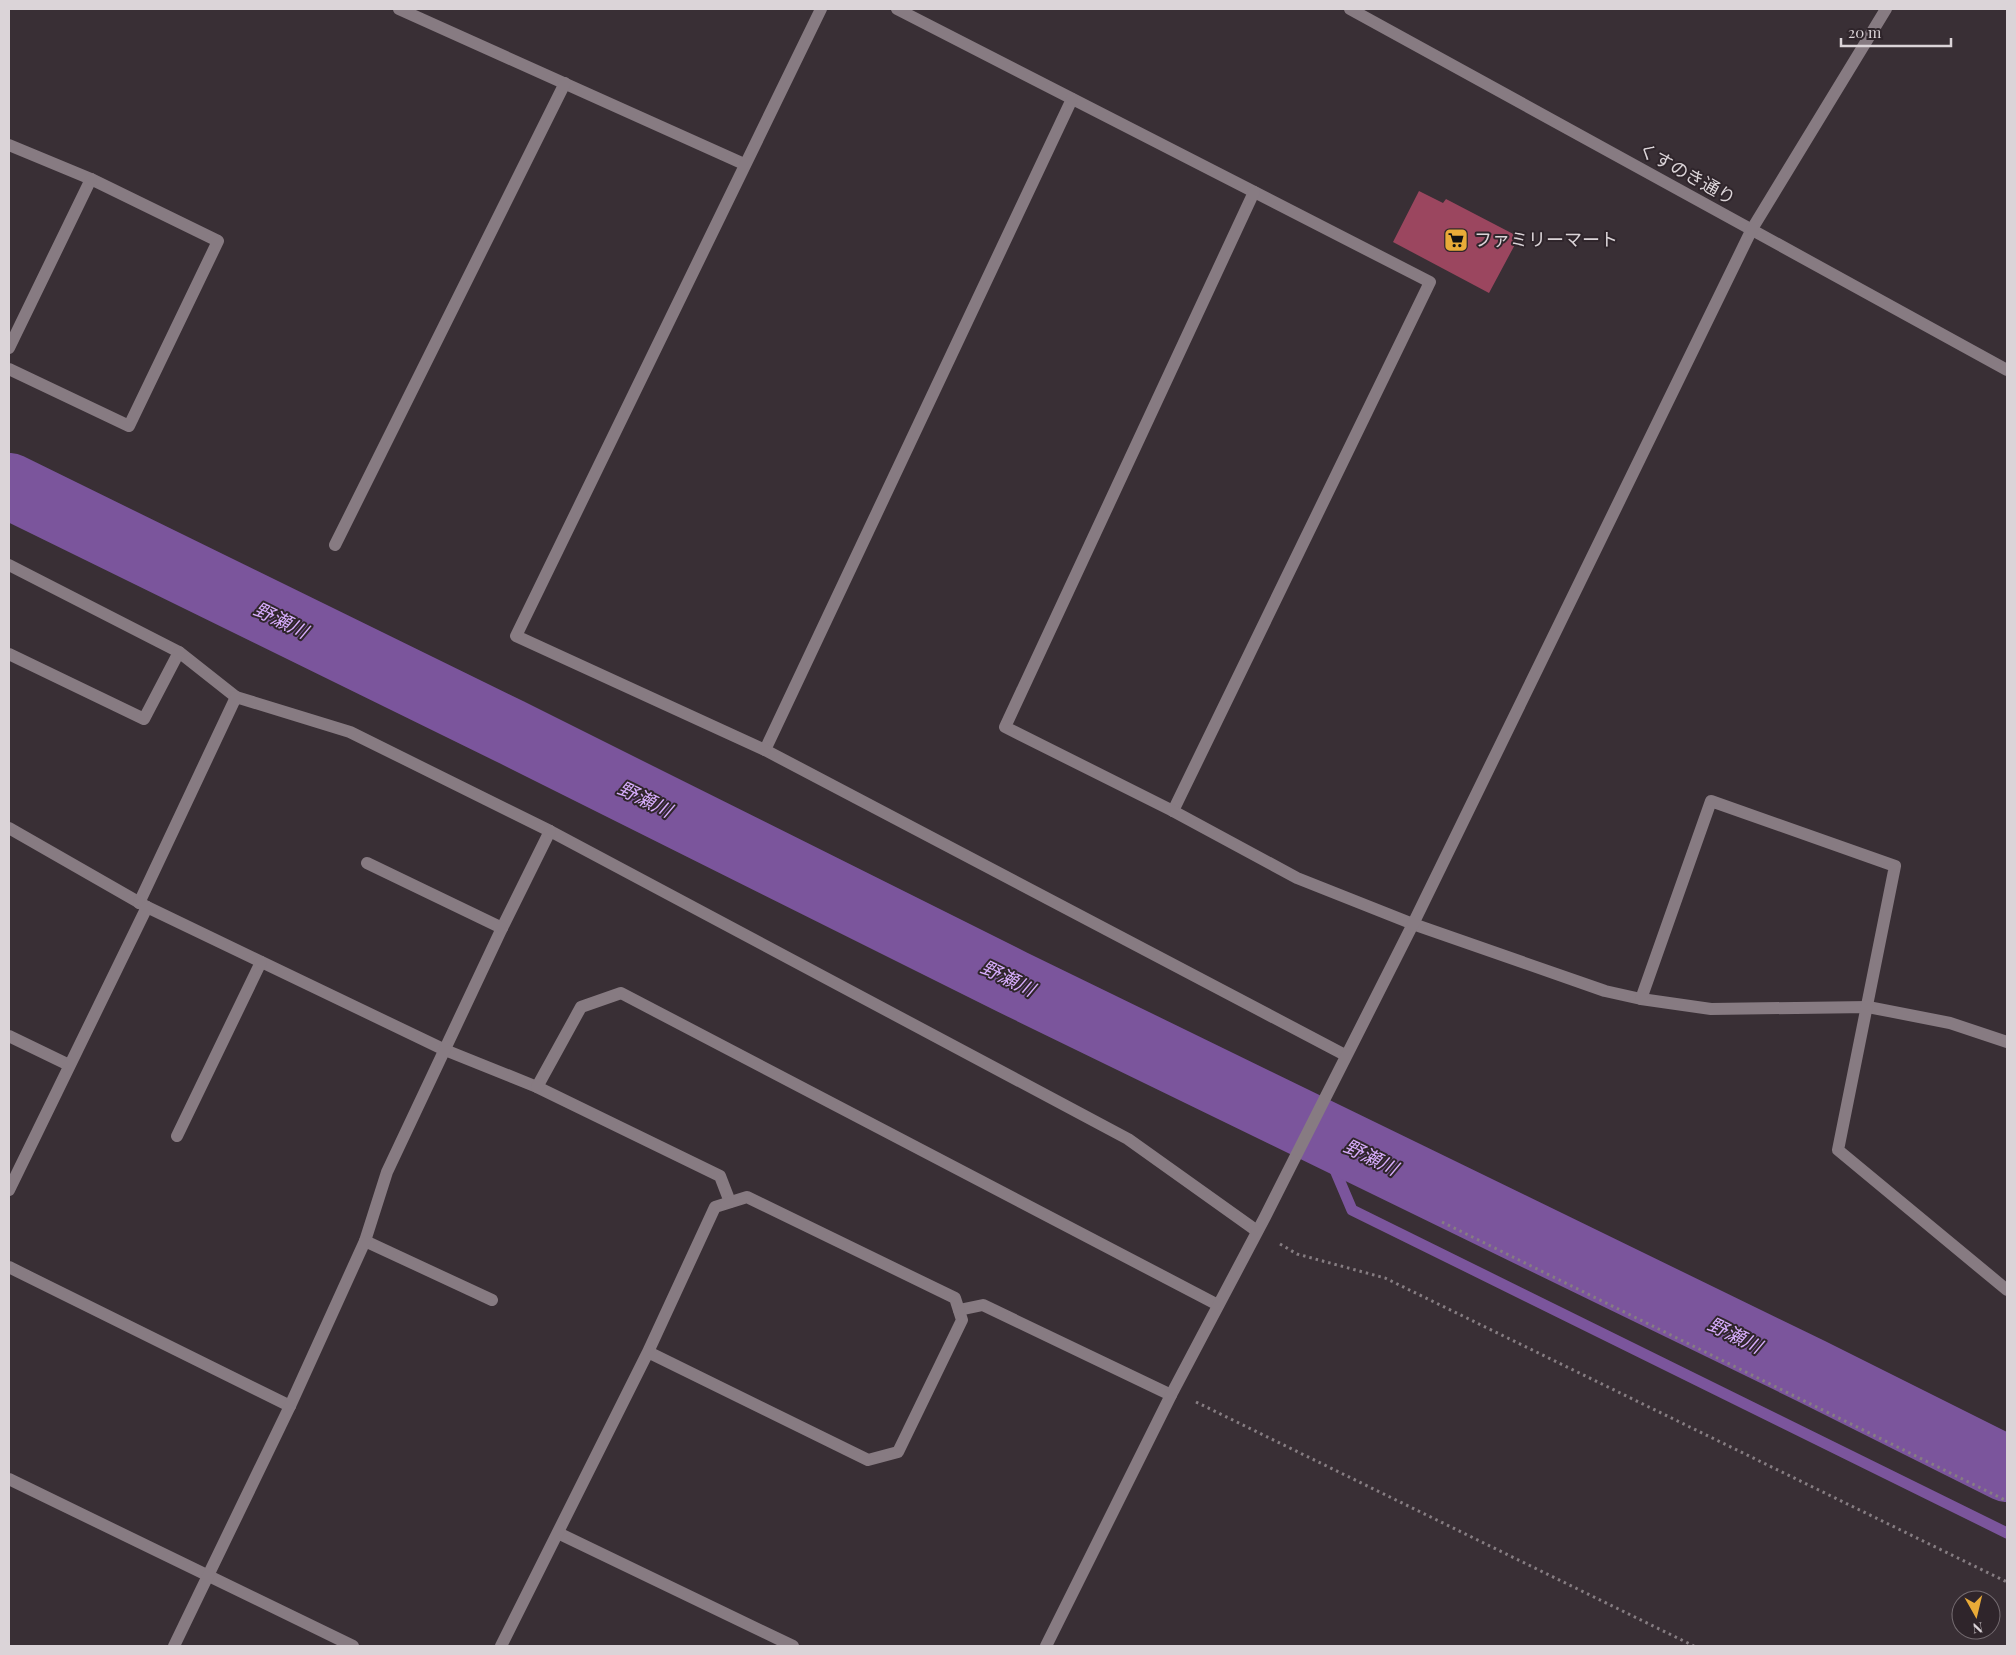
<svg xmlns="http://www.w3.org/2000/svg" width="2016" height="1655" font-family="'Playfair Display','Noto Sans JP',serif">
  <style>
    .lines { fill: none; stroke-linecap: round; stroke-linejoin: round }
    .stream { stroke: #7b559c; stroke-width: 11 }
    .river { stroke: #7b559c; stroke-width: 66 }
    .building { fill: #9b465f }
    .path { stroke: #867d82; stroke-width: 3; stroke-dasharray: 2.5 4; stroke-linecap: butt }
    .minor { stroke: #877b82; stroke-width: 12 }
    .labels { text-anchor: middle; stroke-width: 4; stroke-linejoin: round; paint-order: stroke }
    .street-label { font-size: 18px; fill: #dbd4d8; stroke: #2f252b }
    .poi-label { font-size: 18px; fill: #dbd4d8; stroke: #2f252b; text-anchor: start }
    .water-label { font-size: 19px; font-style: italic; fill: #d7adfc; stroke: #2f252b }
  </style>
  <rect width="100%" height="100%" fill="#392f35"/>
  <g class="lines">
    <!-- stream -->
    <path class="stream" d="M1318,1130L1352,1210L2007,1533"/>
    <!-- river -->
    <path class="river" d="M9,486L509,731L1012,982L1811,1371L2007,1469"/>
  </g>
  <!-- building -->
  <path class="building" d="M1419,191L1443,203L1446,199L1519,237L1489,293L1393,242Z"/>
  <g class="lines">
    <!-- path -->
    <g class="path">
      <path d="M1442,1222L2007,1501"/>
      <path d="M1280,1244L1297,1254L1385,1278L2007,1582"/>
      <path d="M1196,1402L1694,1646"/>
    </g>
    <!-- minor -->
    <g class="minor">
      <path d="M399,9L744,164"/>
      <path d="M897,9L1430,282L1173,811"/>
      <path d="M1350,9L2007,370"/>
      <path d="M1072,99L765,750L1345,1055"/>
      <path d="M9,145L91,179L218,241L129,426L9,369"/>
      <path d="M1254,192L1005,727L1173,811L1297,878L1413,924L1605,991L1641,999L1711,1009L1868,1007L1950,1023L2007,1042"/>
      <path d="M9,348L91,179"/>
      <path d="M335,545L565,83"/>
      <path d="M9,565L179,652L236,697"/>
      <path d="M9,654L144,719L179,652"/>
      <path d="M765,750L516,636L821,9"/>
      <path d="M9,828L147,907L445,1050L537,1087L720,1176L730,1202"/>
      <path d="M139,903L236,697L350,732L550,831L1128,1139L1257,1231"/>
      <path d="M502,928L550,831"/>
      <path d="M1641,999L1711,801L1895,866L1838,1150L2007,1290"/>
      <path d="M9,1036L69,1065"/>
      <path d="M537,1087L581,1007L621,993L1218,1305"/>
      <path d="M177,1136L261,962"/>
      <path d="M9,1190L147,907"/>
      <path d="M365,1241L492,1300"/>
      <path d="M9,1267L290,1406"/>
      <path d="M959,1310L983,1305L1171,1395"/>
      <path d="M9,1479L353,1646"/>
      <path d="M558,1533L793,1646"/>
      <path d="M174,1646L290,1406L365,1241L387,1172L502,928L367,863"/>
      <path d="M501,1646L648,1352L715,1207L747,1197L955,1298L962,1320L898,1452L868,1460L648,1352"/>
      <path d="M1046,1646L1171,1395L1265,1217L1413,924L1752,229L1886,9"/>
    </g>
  </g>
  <!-- icons -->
  <defs>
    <g id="supermarket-square" transform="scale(1.25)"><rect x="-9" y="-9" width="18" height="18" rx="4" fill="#e9ab38" stroke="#2f252b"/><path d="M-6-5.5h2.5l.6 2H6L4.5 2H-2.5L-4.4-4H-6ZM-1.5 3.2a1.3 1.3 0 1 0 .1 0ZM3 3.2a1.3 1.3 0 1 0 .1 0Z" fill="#111"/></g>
  </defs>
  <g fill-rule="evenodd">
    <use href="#supermarket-square" x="1456" y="240"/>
  </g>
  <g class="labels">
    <!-- street labels -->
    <g class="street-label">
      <text transform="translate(1687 174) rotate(29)" y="6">くすのき通り</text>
    </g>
    <!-- poi labels -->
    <g class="poi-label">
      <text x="1474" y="246">ファミリーマート</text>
    </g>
    <!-- water labels -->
    <g class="water-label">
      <text transform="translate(281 620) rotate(26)" y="7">野瀬川</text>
      <text transform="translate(645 799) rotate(26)" y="7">野瀬川</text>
      <text transform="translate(1008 978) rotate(26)" y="7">野瀬川</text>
      <text transform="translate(1371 1157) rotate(26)" y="7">野瀬川</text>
      <text transform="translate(1735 1335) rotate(26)" y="7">野瀬川</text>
    </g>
  </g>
  <!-- border -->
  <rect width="2016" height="1655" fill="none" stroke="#dbd4d8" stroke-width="20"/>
  <!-- north arrow -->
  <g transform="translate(1976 1615) rotate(172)"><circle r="24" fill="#2f252b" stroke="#746b70"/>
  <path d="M0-4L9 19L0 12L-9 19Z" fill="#e9ab38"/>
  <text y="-8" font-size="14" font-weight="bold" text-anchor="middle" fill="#dbd4d8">N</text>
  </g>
  <!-- scale -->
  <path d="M1841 38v8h110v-8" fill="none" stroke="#dbd4d8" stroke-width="2.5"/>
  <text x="1848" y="38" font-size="15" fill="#dbd4d8" stroke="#2f252b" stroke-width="4" paint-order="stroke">20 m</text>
</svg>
